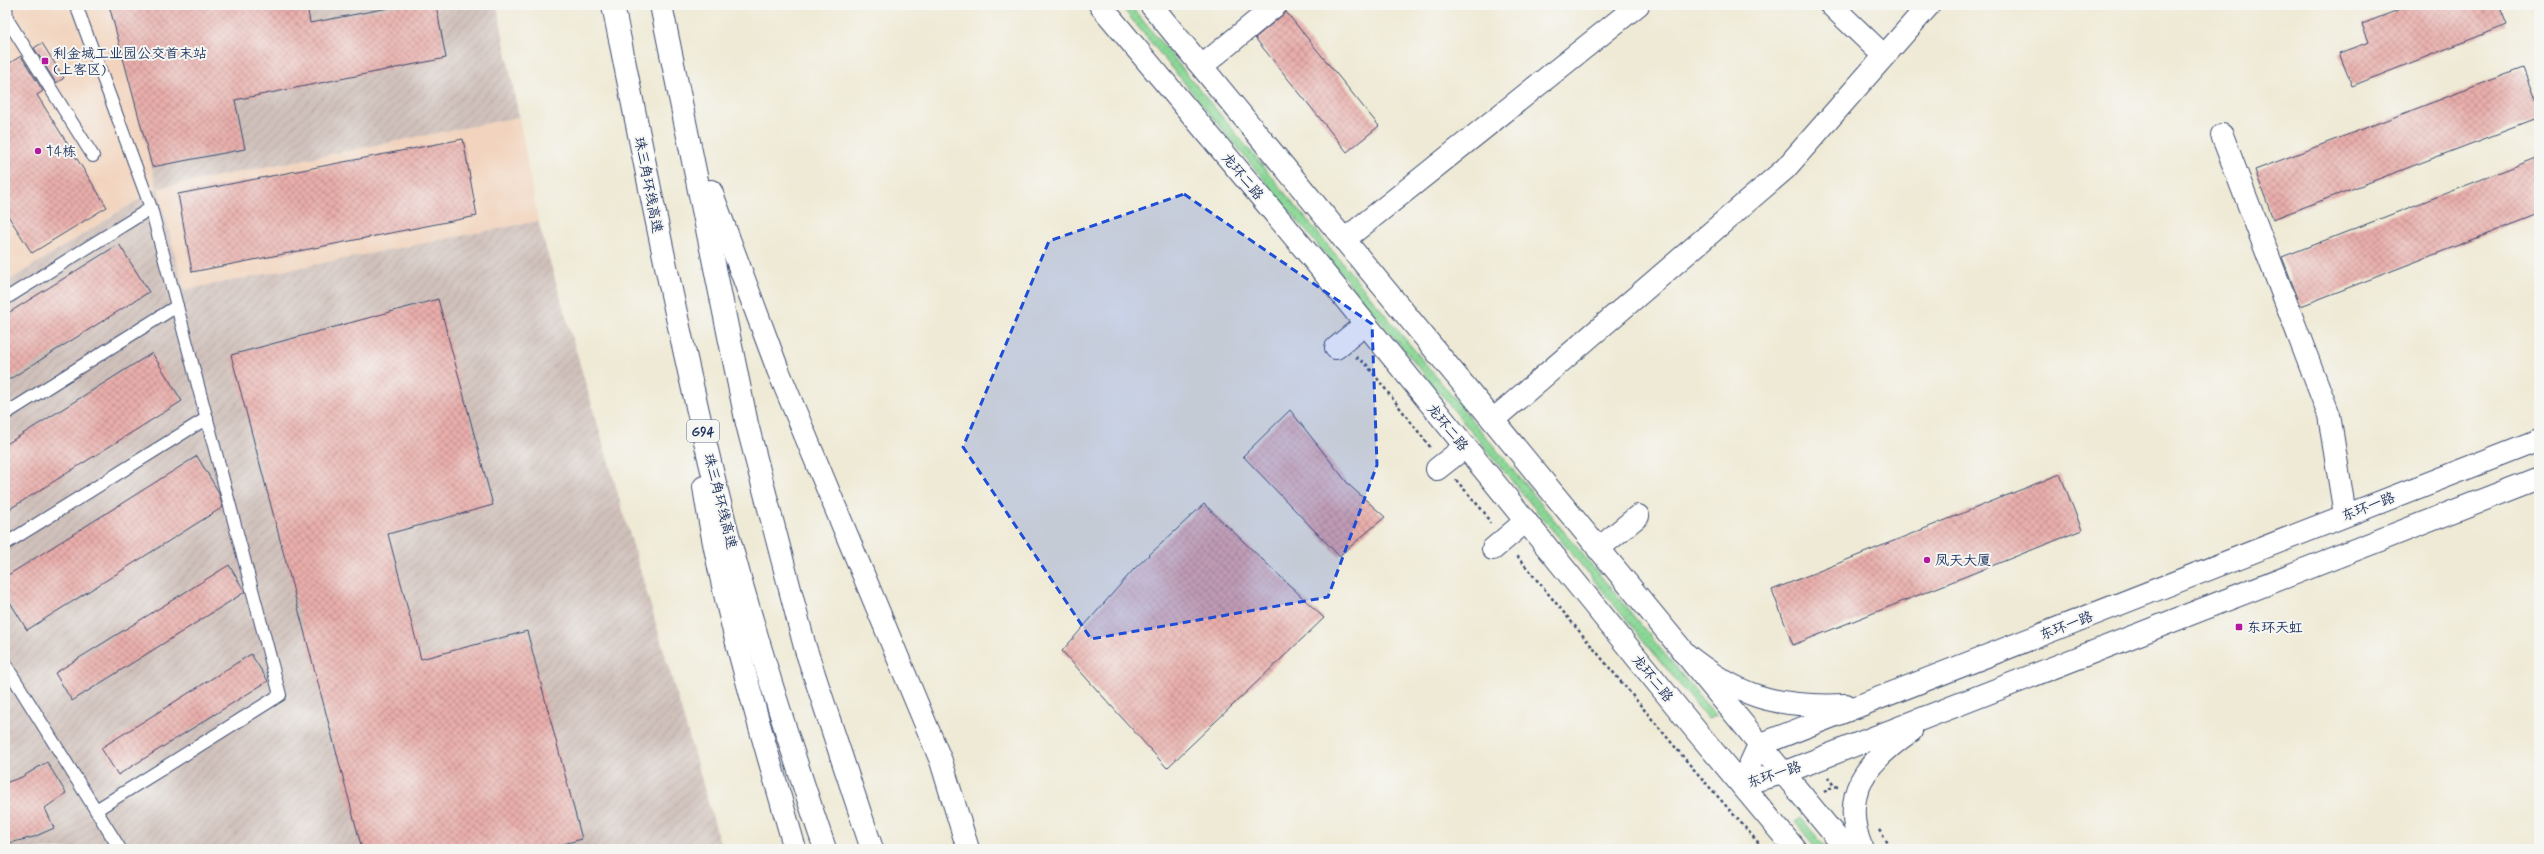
<svg xmlns="http://www.w3.org/2000/svg" width="2544" height="854" font-family="Mynerve,'LXGW WenKai TC',sans-serif">
  <style>
    .built { fill: #f2d4be }
    .industrial { fill: url(#industrial-furrows) }
    .grass { fill: url(#grass-dots); stroke: #53847a }
    .building { fill: url(#building-cross-hatch) }
    .lines { fill: none; stroke-linecap: round; stroke-linejoin: round }
    .lane-casing { stroke: #3b4b70; stroke-width: 14 }
    .street-casing { stroke: #3b4b70; stroke-width: 24 }
    .secondary-casing { stroke: #3b4b70; stroke-width: 24 }
    .primary-casing { stroke: #3b4b70; stroke-width: 24 }
    .highway-casing { stroke: #3b4b70; stroke-width: 24 }
    .path { stroke: #3b4b70; stroke-width: 2.5; stroke-dasharray: 3 3; stroke-linecap: butt }
    .lane { stroke: #fff; stroke-width: 12 }
    .street { stroke: #fff; stroke-width: 22 }
    .secondary { stroke: #fff; stroke-width: 22 }
    .primary { stroke: #fff; stroke-width: 22 }
    .highway { stroke: #fff; stroke-width: 22 }
    .marked { fill: #1d4ed8; fill-opacity: 0.2; stroke: #1d4ed8; stroke-width: 3; stroke-dasharray: 8 5; stroke-linejoin: round }
    .poi-dot { fill: #b5179e; stroke: #f6f6f2; stroke-width: 1.5 }
    .labels { text-anchor: middle; stroke-width: 4; stroke-linejoin: round; paint-order: stroke }
    .shield { fill: #f6f6f2; stroke: #5d6b8a; stroke-width: 1 }
    .shield-label { font-size: 13px; font-weight: bold; fill: #1b2f5e }
    .poi-label { font-size: 14px; fill: #1b2f5e; stroke: #f6f6f2; text-anchor: start }
    .street-label { font-size: 14px; fill: #1b2f5e; stroke: #f6f6f2 }
  </style>
  <defs>
    <pattern id="industrial-furrows" width="10" height="10" patternUnits="userSpaceOnUse"><rect width="10" height="10" fill="#cfc0ba"/><path d="M-1 1l2-2M0 10L10 0M9 11l2-2" fill="none" stroke="#b1a5a2"/></pattern>
    <pattern id="grass-dots" width="8" height="8" patternUnits="userSpaceOnUse"><rect width="8" height="8" fill="#8bd896"/><path d="M2 2h.1M6 6h.1" fill="none" stroke="#77ba84" stroke-width="1.8" stroke-linecap="round"/></pattern>
    <pattern id="building-cross-hatch" width="8" height="8" patternUnits="userSpaceOnUse"><rect width="8" height="8" fill="#e9aeab"/><path d="M0 0l8 8M0 8l8-8" fill="none" stroke="#bc8e8e"/></pattern>
  </defs>
  <rect width="100%" height="100%" fill="#f6f6f2"/>
  <filter id="ink" filterUnits="userSpaceOnUse"><feTurbulence type="fractalNoise" baseFrequency=".025" numOctaves="2"/><feDisplacementMap in="SourceGraphic" scale="8" xChannelSelector="R" yChannelSelector="G"/><feConvolveMatrix kernelMatrix="1 2 1 2 8 2 1 2 1" color-interpolation-filters="sRGB"/></filter>
  <filter id="wash" filterUnits="userSpaceOnUse"><feTurbulence type="fractalNoise" baseFrequency=".012" numOctaves="4" result="noise"/><feDisplacementMap in="SourceGraphic" scale="16" xChannelSelector="R" yChannelSelector="G"/><feGaussianBlur stdDeviation="0.9" result="paint"/><feColorMatrix in="noise" values="0 0 0 0 0 0 0 0 0 0 0 0 0 0 0 0 0 1.4 0 .05"/><feComposite in="paint" operator="in"/></filter>
  <g filter="url(#wash)">
    <rect width="100%" height="100%" fill="#efead5"/>
    <!-- built -->
    <path class="built" d="M5,5H109L157,188L519,117L538,221L184,291L157,188L5,283Z"/>
    <!-- industrial -->
    <path class="industrial" d="M109,5H497L519,117L158,188L184,290L538,221L722,849H5V283L157,188Z"/>
    <!-- grass -->
    <g class="grass">
      <path d="M1120,5H1130L1716,716L1708,719Z"/>
      <path d="M1801,818L1827,849H1817L1795,822Z"/>
    </g>
    <g id="blocks">
      <!-- building -->
      <g class="building">
        <path d="M109,5H307L310,23L404,5H436L446,58L235,100L245,149L152,167Z"/>
        <path d="M2411,5H2499L2507,25L2352,86L2339,53L2369,42L2362,24Z"/>
        <path d="M1286,12L1379,126L1347,152L1255,38Z"/>
        <path d="M42,43L64,78L56,83L34,48Z"/>
        <path d="M21,56L43,91L37,95L107,207L32,253L5,211V66Z"/>
        <path d="M2523,68L2539,110V118L2273,219L2255,170Z"/>
        <path d="M463,139L477,216L192,272L178,194Z"/>
        <path d="M2539,157V214L2301,306L2282,257Z"/>
        <path d="M119,244L149,292L5,382V315Z"/>
        <path d="M438,299L493,505L388,534L421,659L527,631L582,839L545,849H362L231,355Z"/>
        <path d="M152,353L182,401L5,512V445Z"/>
        <path d="M1290,410L1349,485L1385,517L1339,556L1243,456Z"/>
        <path d="M197,456L218,491L223,507L27,630L5,594V577Z"/>
        <path d="M2060,474L2082,530L1793,645L1772,590Z"/>
        <path d="M1204,504L1324,618L1167,768L1062,651L1134,569Z"/>
        <path d="M229,565L245,592L72,701L55,673Z"/>
        <path d="M251,654L268,681L118,775L101,748Z"/>
        <path d="M47,762L66,793L45,808L54,828L34,837L5,844V783L22,777Z"/>
      </g>
    </g>
  </g>
  <g filter="url(#ink)">
    <use href="#blocks" fill-opacity="0" stroke="#3b4b70" stroke-width="1"/>
    <g class="lines">
      <!-- lane casing -->
      <g class="lane-casing">
        <g id="lane">
          <path d="M6,5L7,19L93,156"/>
          <path d="M76,5L151,208L280,695L96,810"/>
          <path d="M5,299L151,208"/>
          <path d="M5,414L177,306"/>
          <path d="M5,544L207,418"/>
          <path d="M5,664L120,849"/>
        </g>
      </g>
      <!-- street casing -->
      <g class="street-casing">
        <g id="street">
          <path d="M1831,5L1884,56"/>
          <path d="M1202,66L1276,5"/>
          <path d="M2222,135L2329,415L2345,515"/>
          <path d="M1344,240L1638,5"/>
          <path d="M1336,348L1364,325"/>
          <path d="M1493,420L1785,169L1929,5"/>
          <path d="M1437,469L1465,447"/>
          <path d="M1493,549L1526,521"/>
          <path d="M1598,549L1638,516"/>
        </g>
      </g>
      <!-- secondary casing -->
      <g class="secondary-casing">
        <g id="secondary">
          <path d="M1100,5L1312,258L1698,733L1795,849"/>
          <path d="M1151,5L1846,849"/>
        </g>
      </g>
      <!-- primary casing -->
      <g class="primary-casing">
        <g id="primary">
          <path d="M1683,652C1738,697 1775,708 1846,705"/>
          <path d="M1741,784L1759,745L2539,440"/>
          <path d="M1741,784L1783,773L2539,478"/>
          <path d="M1862,849C1839,794 1866,762 1911,731"/>
        </g>
      </g>
      <!-- highway casing -->
      <g class="highway-casing">
        <g id="highway">
          <path d="M613,5C648,180 682,354 726,527C755,636 789,743 825,849"/>
          <path d="M661,5L747,424L805,647L872,849"/>
          <path d="M711,191L778,370L941,761L968,849"/>
          <path d="M704,487C723,610 761,730 795,849"/>
        </g>
      </g>
      <!-- path -->
      <g class="path">
        <path d="M1356,357L1366,364L1431,448"/>
        <path d="M1456,480L1484,512L1490,523"/>
        <path d="M1517,556L1690,765L1764,849"/>
        <path d="M1828,777L1834,786L1838,787"/>
        <path d="M1824,792L1834,786"/>
        <path d="M1879,830L1892,849"/>
      </g>
      <!-- lane -->
      <use href="#lane" class="lane"/>
      <!-- street -->
      <use href="#street" class="street"/>
      <!-- secondary -->
      <use href="#secondary" class="secondary"/>
      <!-- primary -->
      <use href="#primary" class="primary"/>
      <!-- highway -->
      <use href="#highway" class="highway"/>
    </g>
  </g>
  <!-- marked area -->
  <path class="marked" d="M1184,194L1372,324L1377,465L1328,597L1091,639L963,447L1049,241Z"/>
  <!-- markers -->
  <g class="poi-dot">
    <rect x="41" y="57" width="8" height="8" rx="2"/>
    <circle cx="38" cy="151" r="4"/>
    <circle cx="1927" cy="560" r="4"/>
    <rect x="2235" y="623" width="8" height="8" rx="2"/>
  </g>
  <g class="labels">
    <!-- shield labels -->
    <rect class="shield" x="687" y="420" width="32" height="22" rx="3"/>
    <g class="shield-label">
      <text x="703" y="436">G94</text>
    </g>
    <!-- poi labels -->
    <g class="poi-label">
      <text x="53" y="58">利金城工业园公交首末站<tspan x="53" dy="16">(上客区)</tspan></text>
      <text x="46" y="156">T4栋</text>
      <text x="1935" y="565">凤天大厦</text>
      <text x="2247" y="632">东环天虹</text>
    </g>
    <!-- street labels -->
    <g class="street-label">
      <text transform="translate(1243 176) rotate(50)" y="5">龙环二路</text>
      <text transform="translate(649 185) rotate(79)" y="5">珠三角环线高速</text>
      <text transform="translate(1448 427) rotate(51)" y="5">龙环二路</text>
      <text transform="translate(721 501) rotate(76)" y="5">珠三角环线高速</text>
      <text transform="translate(2368 506) rotate(-21)" y="5">东环一路</text>
      <text transform="translate(2066 625) rotate(-21)" y="5">东环一路</text>
      <text transform="translate(1653 678) rotate(51)" y="5">龙环二路</text>
      <text transform="translate(1774 774) rotate(-18)" y="5">东环一路</text>
    </g>
  </g>
  <!-- margin -->
  <rect width="2544" height="854" fill="none" stroke="#f6f6f2" stroke-width="20"/>
</svg>
